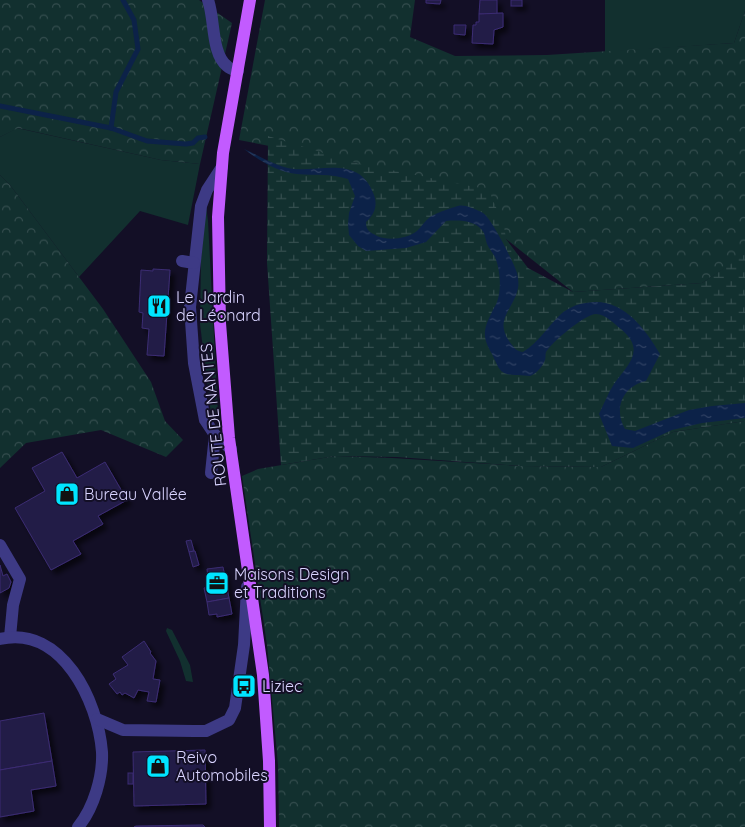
<svg xmlns="http://www.w3.org/2000/svg" width="745" height="827" font-family="Quicksand,sans-serif">
  <style>
    .green { fill: #12302f }
    .forest { fill: url(#forest-crowns) }
    .wetland { fill: url(#wetland-marsh) }
    .water { fill: url(#water-ripples) }
    .lines { fill: none; stroke-linecap: round; stroke-linejoin: round }
    .stream { stroke: #0c2248; stroke-width: 5 }
    .building { fill: #241b47; stroke: #3b2d73; filter: url(#shadow) }
    .minor { stroke: #3d3a85; stroke-width: 12 }
    .major { stroke: #c25bff; stroke-width: 12 }
    .labels { text-anchor: middle; stroke-width: 4; stroke-linejoin: round; paint-order: stroke }
    .poi-label { font-size: 16px; fill: #d9d4ff; stroke: #130f26; text-anchor: start }
    .street-label { font-size: 16px; fill: #d9d4ff; stroke: #130f26 }
  </style>
  <defs>
    <pattern id="forest-crowns" width="20" height="18" patternUnits="userSpaceOnUse" patternTransform="scale(1.25)"><rect width="20" height="18" fill="#12302f"/><path d="M2 6a3 3 0 1 1 6 0M12 15a3 3 0 1 1 6 0" fill="none" stroke="#344d4e"/></pattern>
    <pattern id="wetland-marsh" width="20" height="14" patternUnits="userSpaceOnUse" patternTransform="scale(1.25)"><rect width="20" height="14" fill="#12302f"/><path d="M1 5h8M5 5V1M11 12h8M15 12V8" fill="none" stroke="#344d4e"/></pattern>
    <pattern id="water-ripples" width="26" height="14" patternUnits="userSpaceOnUse" patternTransform="scale(1.25)"><rect width="26" height="14" fill="#0c2248"/><path d="M2 4q2-2 4 0t4 0M15 11q2-2 4 0t4 0" fill="none" stroke="#2f4163"/></pattern>
    <filter id="shadow"><feDropShadow dx="4.5" dy="4.5" stdDeviation="2.5" flood-color="#0009"/></filter>
  </defs>
  <rect width="100%" height="100%" fill="#130f26"/>
  <!-- green -->
  <g class="green">
    <path d="M605,0H745V11L734,43L605,52Z"/>
    <path d="M17,128L161,160L200,164L188,225L140,211L79,277L10,185L0,175V137Z"/>
    <path d="M206,205L208,221L218,413L215,421L211,414L200,324L201,258Z"/>
    <path d="M167,628L172,630L190,665L193,682L186,681L180,661L166,631Z"/>
  </g>
  <!-- forest -->
  <g class="forest">
    <path d="M0,0H199L232,23L200,164L161,160L18,128L0,137Z"/>
    <path d="M265,0H415L410,37L455,56L547,55L734,43L745,11V255L702,283L573,292L506,239L356,163L239,140Z"/>
    <path d="M0,175L10,185L103,309L151,382L165,421L183,440L166,457L101,430L26,443L0,468Z"/>
    <path d="M745,421V827H279L278,765L267,645L242,476L258,469L335,456L392,458L521,466L601,467L673,432Z"/>
  </g>
  <!-- wetland -->
  <path class="wetland" d="M268,136L356,163L480,188L490,193L504,226L506,239L528,268L573,292L702,283L745,254V421L673,432L601,467L521,466L397,457L335,456L281,465L267,263Z"/>
  <!-- water -->
  <path class="water" d="M244,149C260,156 277,167 294,169C325,171 360,156 374,195C378,206 374,215 366,222C366,231 370,232 377,236C388,241 407,239 417,231C421,227 425,221 430,217C434,214 453,207 458,206C465,204 477,210 483,213C492,219 514,263 517,273C518,277 519,284 518,288C514,309 494,319 509,341C514,347 515,351 523,352C538,343 548,326 561,314C568,308 577,304 586,303C621,296 644,327 660,354L646,381C623,386 613,408 625,429L635,431L689,410L712,406L745,403V418L702,423L672,430L633,448L612,446L599,414C604,404 608,393 614,384C627,365 647,351 621,329C614,324 606,314 596,314C585,314 552,342 546,352C545,355 546,357 545,360C543,366 536,374 530,376C526,376 522,375 518,375C499,375 500,370 492,354C482,337 483,330 492,312C493,309 496,305 497,302C502,289 500,269 495,257C493,253 489,249 487,244C486,241 485,236 484,233C477,220 459,220 446,221L426,242L406,248L366,251L358,246L349,235L348,224L349,213L355,196L348,179C329,173 316,176 297,174C279,173 258,160 244,149Z"/>
  <g class="lines">
    <!-- stream -->
    <g class="stream">
      <path d="M0,106L111,128L147,141L186,144L193,143L198,138L205,137"/>
      <path d="M111,128L116,92L138,49L134,20L123,0"/>
    </g>
  </g>
  <!-- building -->
  <g class="building">
    <path d="M426,0H441L440,4L426,3Z"/>
    <path d="M480,0H497V15L479,14Z"/>
    <rect x="511" y="0" width="11" height="6"/>
    <path d="M503,13V27L494,30L493,44L472,43L473,25H476V22H479V14Z"/>
    <path d="M454,25H466L465,35L454,34Z"/>
    <path d="M153,269L170,270L164,356L147,355L149,329L142,328L143,313L139,312L141,270L153,271Z"/>
    <path d="M62,452L77,478L105,462L127,500L98,516L103,524L73,541L81,554L51,570L15,508L45,491L32,468Z"/>
    <path d="M191,540L194,551L189,552L186,541Z"/>
    <path d="M194,551H195L199,565L193,567L189,552Z"/>
    <path d="M0,565L3,576L7,574L11,582L9,588L0,593Z"/>
    <path d="M223,567L229,598L207,602L204,588L209,587L207,569Z"/>
    <path d="M229,598L232,614L217,617V614L209,615L207,602Z"/>
    <path d="M144,641L151,652L150,653L156,661L153,679L160,680L156,702L147,701L149,692L138,690L134,698L125,693L122,695L120,692L117,694L109,684L116,679L113,674L128,665L122,657Z"/>
    <path d="M44,713L52,761L0,770V721Z"/>
    <path d="M205,750L206,804L134,806L133,752Z"/>
    <path d="M52,761L56,786L31,790L34,811L0,817V770Z"/>
    <rect x="128" y="773" width="5" height="11"/>
    <path d="M203,825L205,827H134L136,826Z"/>
  </g>
  <g class="lines">
    <!-- minor -->
    <g class="minor">
      <path d="M208,0C215,19 211,53 227,66C229,68 234,70 238,71"/>
      <path d="M222,167L207,190L201,206L190,307L194,363L205,420L215,435L231,449"/>
      <path d="M182,261L194,263"/>
      <path d="M211,473L215,435"/>
      <path d="M0,545L20,579L13,605L10,637"/>
      <path d="M0,639C62,625 98,701 102,752C103,776 94,808 78,827"/>
      <path d="M97,719L123,730L194,731H206L229,720L235,708L244,645L247,587"/>
    </g>
    <!-- major -->
    <path class="major" d="M250,0L223,153L218,217L220,323L229,438L263,675L269,761L270,827"/>
  </g>
  <!-- icons -->
  <defs>
    <g id="restaurant-square" transform="scale(1.25)"><rect x="-9" y="-9" width="18" height="18" rx="4" fill="#00e5ff" stroke="#130f26"/><path d="M-5-6h1v4h1v-4h1v4h1v-4h1v5L-1.5 .5V6h-2V.5L-5-1ZM5-6V6H3V1.5H1.5Q1.5-4 5-6Z" fill="#111"/></g>
    <g id="shop-square" transform="scale(1.25)"><rect x="-9" y="-9" width="18" height="18" rx="4" fill="#00e5ff" stroke="#130f26"/><path d="M-5-2.5h2.3a2.7 3.5 0 0 1 5.4 0H5L5.5 6h-11ZM-1.5-2.5h3a1.5 2.3 0 0 0-3 0Z" fill="#111"/></g>
    <g id="office-square" transform="scale(1.25)"><rect x="-9" y="-9" width="18" height="18" rx="4" fill="#00e5ff" stroke="#130f26"/><path d="M-6-3h4V-5.5h4V-3h4V5H-6ZM-1-4.5V-3h2v-1.5ZM-6 0V1H6V0Z" fill="#111"/></g>
    <g id="bus-square" transform="scale(1.25)"><rect x="-9" y="-9" width="18" height="18" rx="4" fill="#00e5ff" stroke="#130f26"/><path d="M-5-6H5V4H4V6H2V4H-2V6H-4V4H-5ZM-3.5-4V0h7V-4ZM-3.5 1.2v1.5H-2V1.2ZM2 1.2v1.5H3.5V1.2Z" fill="#111"/></g>
  </defs>
  <g fill-rule="evenodd">
    <use href="#restaurant-square" x="159" y="306"/>
    <use href="#shop-square" x="67" y="494"/>
    <use href="#office-square" x="217" y="583"/>
    <use href="#bus-square" x="244" y="686"/>
    <use href="#shop-square" x="158" y="766"/>
  </g>
  <g class="labels">
    <!-- poi labels -->
    <g class="poi-label">
      <text x="176" y="303">Le Jardin<tspan x="176" dy="18">de Léonard</tspan></text>
      <text x="84" y="500">Bureau Vallée</text>
      <text x="234" y="580">Maisons Design<tspan x="234" dy="18">et Traditions</tspan></text>
      <text x="262" y="692">Liziec</text>
      <text x="176" y="763">Reivo<tspan x="176" dy="18">Automobiles</tspan></text>
    </g>
    <!-- street labels -->
    <g class="street-label">
      <text transform="translate(213 415) rotate(-96)" y="6">ROUTE DE NANTES</text>
    </g>
  </g>
</svg>
